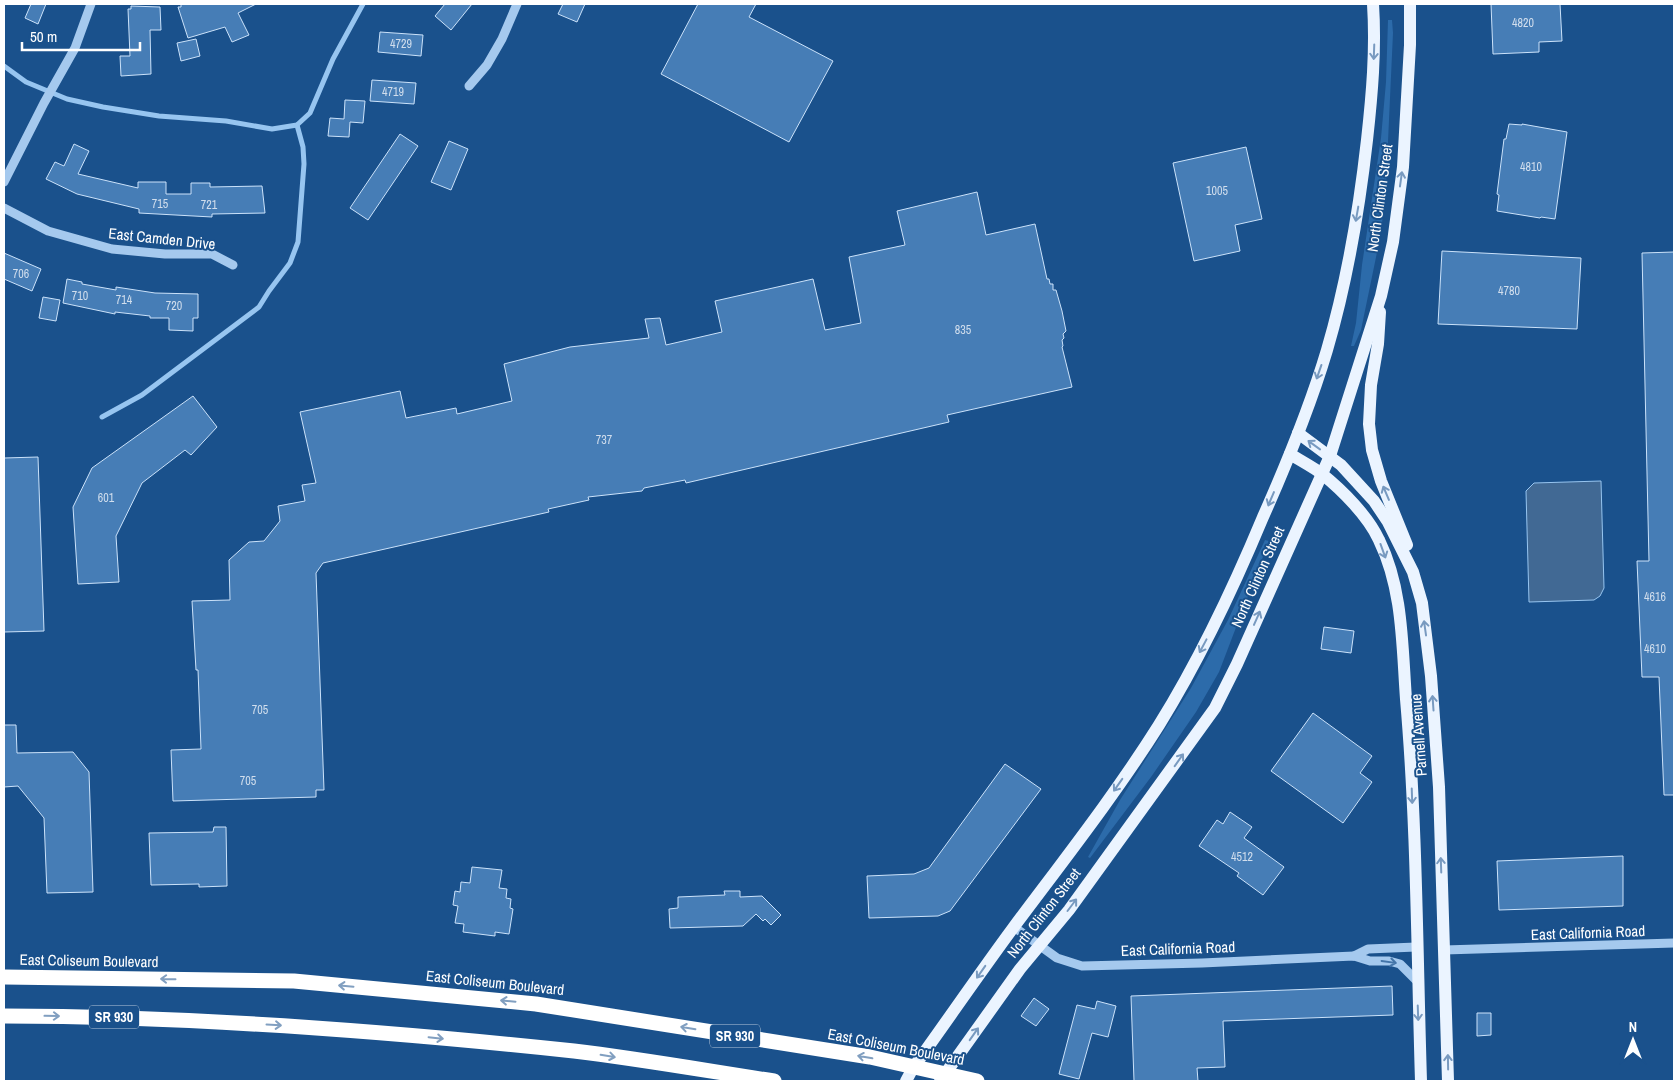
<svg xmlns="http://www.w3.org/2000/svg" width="1678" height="1085" font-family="'Archivo Narrow',sans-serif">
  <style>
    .green { fill: #2c6baa }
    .water { fill: #416994; stroke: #97c5f0 }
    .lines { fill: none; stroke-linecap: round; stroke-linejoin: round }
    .stream { stroke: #97c5f0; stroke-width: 5 }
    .building { fill: #467db6; stroke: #cbe2fa }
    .minor { stroke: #a5c9ee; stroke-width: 9 }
    .major { stroke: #ebf4ff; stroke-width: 12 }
    .highway { stroke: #fff; stroke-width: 15 }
    .oneway { stroke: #789ac0 }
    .oneway2 { stroke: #4475a9 }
    .oneway3 { stroke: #819fc0 }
    .labels { text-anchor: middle; stroke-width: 4; stroke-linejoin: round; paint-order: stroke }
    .number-label { font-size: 12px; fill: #d1deed }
    .shield { fill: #1a518c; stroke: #bacbdc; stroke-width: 1 }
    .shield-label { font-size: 14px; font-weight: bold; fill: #fff }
    .street-label { font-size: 15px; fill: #fff; stroke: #1a518c }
  </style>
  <rect width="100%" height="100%" fill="#1a518c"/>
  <!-- green -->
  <g class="green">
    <path d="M1388,20H1392L1393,33L1386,185L1381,233L1361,330L1354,346H1351L1356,323L1362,265L1381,138L1386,82Z"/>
    <path d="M1265,540L1269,541L1219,672L1196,712L1151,777L1090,858L1088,857L1120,800L1191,688L1228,620Z"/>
  </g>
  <!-- water -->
  <path class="water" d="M1601,481L1604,588L1600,596L1594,600L1529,602L1526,491L1534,483Z"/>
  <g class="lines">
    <!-- stream -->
    <g class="stream">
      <path d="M4,66L26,82L67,99L103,107L159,116L226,121L272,129L297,125L310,113L333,59L363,4"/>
      <path d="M102,417L142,395L259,307L269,291L290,263L298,242L304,164L303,147L297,125"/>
    </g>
  </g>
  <!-- building -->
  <g class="building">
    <path d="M31,4H46L38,24L25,18Z"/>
    <path d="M181,4H256L238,13L249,35L232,42L225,27L188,38L178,7H181Z"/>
    <path d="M445,4H472L451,30L435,16Z"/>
    <path d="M563,4H585L577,22L558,14Z"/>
    <path d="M698,4H756L749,17L833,61L789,142L661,74Z"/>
    <path d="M1491,4H1560L1562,41L1539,42V52L1493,54Z"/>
    <path d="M131,6L160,7L161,30H150L151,74L121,76L120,56H130L128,9H131Z"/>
    <path d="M380,32L423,35L421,56L378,52Z"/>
    <path d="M196,39L200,56L181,61L177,43Z"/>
    <path d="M372,80L416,83L414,104L370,101Z"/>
    <path d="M345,100L365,101L363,123L350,122L349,137L328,136L330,118L344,119Z"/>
    <path d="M1509,124L1522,125V124L1567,132L1555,219L1541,217L1540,218L1497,211L1499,195L1497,194L1504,139H1506Z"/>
    <path d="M400,134L418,146L368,220L350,208Z"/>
    <path d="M449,141L468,149L451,190L431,182Z"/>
    <path d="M74,144L89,151L78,174L138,188V182H166V194H191V183H210V187L262,186L265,213L212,214V217L139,213V209L77,194L46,179L55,162L64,166Z"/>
    <path d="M1246,147L1262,219L1235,225L1240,251L1194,261L1173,163Z"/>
    <path d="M977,192L986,235L1035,224L1047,279H1049L1050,284H1053V290H1056L1062,311L1066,331L1063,334L1064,338L1062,340L1063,346L1062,347L1072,387L947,415L949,422L686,483L685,480L644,488L642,491L588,497L589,500L548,509L549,512L323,563L316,573L324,790H316V797L173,801L171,750L201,749L198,670H196L192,601L230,600L229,560L249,542L264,541L280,521L278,506L305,501L302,485L316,483L300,412L400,391L406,418L456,408L457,414L512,401L504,364L570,347L649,338L645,319L660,318L666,345L722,332L715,301L813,279L825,330L861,323L849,257L905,245L897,211Z"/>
    <path d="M1442,251L1581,258L1577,329L1438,324Z"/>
    <path d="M1674,252V795H1664L1659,677H1642L1637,561H1649L1642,253Z"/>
    <path d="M4,253L41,269L32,291L4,279Z"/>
    <path d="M67,279L82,282V284L116,290V287L155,293L198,294V318H193V331L169,330V318H150V316L115,312V314L63,303Z"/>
    <path d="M43,297L60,300L56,321L39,318Z"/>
    <path d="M193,396L217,427L191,455L185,450L142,483L116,536L119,582L78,584L73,507L92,468Z"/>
    <path d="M38,457L44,631L4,632V458Z"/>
    <path d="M1324,627L1354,631L1351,653L1321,649Z"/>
    <path d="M1313,713L1372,756L1360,773L1372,782L1343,823L1271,771Z"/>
    <path d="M4,725H16L17,753L73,752L89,772L93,892L47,893L44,818L18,786L4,787Z"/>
    <path d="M1005,764L1041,789L950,911L938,916L869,918L867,876L914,874L929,868Z"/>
    <path d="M1230,812L1252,827L1244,838L1284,867L1263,895L1237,876L1239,873L1199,846L1217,820L1223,824Z"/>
    <path d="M214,827H226L227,886L199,887V884L151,885L149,833L213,832Z"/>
    <path d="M1623,856V906L1499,910L1497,861Z"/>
    <path d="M472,867L502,870L499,888L507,889L506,898L511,899L510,908L513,909L509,934L495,932V936L463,932L464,924L455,923L458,906L453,905L455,891L460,892L461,882L470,883Z"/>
    <path d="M724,891H740V897L762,896L781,915L771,925L765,919L763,921L756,914L743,926L670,928L669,909L678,908V897L725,895Z"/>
    <path d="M1392,986L1393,1015L1223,1021L1225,1067L1197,1068L1198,1081H1134L1131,996Z"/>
    <path d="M1034,998L1049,1009L1036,1026L1021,1016Z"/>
    <path d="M1097,1001L1116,1006L1108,1037L1092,1033L1079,1079L1059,1074L1077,1005L1095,1009Z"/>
    <path d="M1477,1013H1491V1035L1477,1036Z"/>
  </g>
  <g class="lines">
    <!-- minor -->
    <g class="minor">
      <path d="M469,86L487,65L502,39L517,4"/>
      <path d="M4,182L44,103L75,48L91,4"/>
      <path d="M4,208L48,231L112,249L165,254H212L233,265"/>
      <path d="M1014,927L1057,958L1082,966L1202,963L1354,956L1370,961H1389L1400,964L1417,981"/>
      <path d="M1444,950L1674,943"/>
      <path d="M1354,956L1368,949L1416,947"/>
    </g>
    <!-- major -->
    <g class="major">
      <path d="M1380,312L1378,344L1371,385L1369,424L1372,450L1381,481L1407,545"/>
      <path d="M1298,433L1341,465L1374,501L1388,522L1413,572L1422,603L1431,676L1439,787L1448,1081"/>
      <path d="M1290,454C1301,461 1313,467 1322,474C1342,490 1368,516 1379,540C1403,589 1402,645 1406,699C1417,826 1417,954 1421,1081"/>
      <path d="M906,1081L913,1068C947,1021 979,974 1013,928C1063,861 1115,795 1159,725C1200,659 1233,589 1263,517C1287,463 1310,407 1327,350C1347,282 1359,211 1367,140C1372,95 1376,50 1373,4"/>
      <path d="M940,1081L1020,969L1069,910L1215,708L1237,664L1330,456L1381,296L1393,242L1403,167L1410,45V4"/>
    </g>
    <!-- highway -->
    <g class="highway">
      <path d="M4,977L294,981L536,1004L870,1057L977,1081"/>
      <path d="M4,1016C194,1016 385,1031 574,1051C641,1059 708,1071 774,1081"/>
    </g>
  </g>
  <!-- one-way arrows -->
  <defs><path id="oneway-shaft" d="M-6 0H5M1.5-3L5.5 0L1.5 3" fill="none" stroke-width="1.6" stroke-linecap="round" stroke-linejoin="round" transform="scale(1.25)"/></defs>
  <g class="oneway">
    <use href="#oneway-shaft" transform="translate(1374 52) rotate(92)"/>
    <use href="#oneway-shaft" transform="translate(1401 179) rotate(-82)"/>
    <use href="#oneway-shaft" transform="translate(1357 214) rotate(100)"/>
    <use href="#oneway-shaft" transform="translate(1319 372) rotate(109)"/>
    <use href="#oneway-shaft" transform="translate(1314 445) rotate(-144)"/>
    <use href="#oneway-shaft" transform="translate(1386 493) rotate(-113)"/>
    <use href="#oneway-shaft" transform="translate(1271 499) rotate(113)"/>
    <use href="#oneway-shaft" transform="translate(1383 551) rotate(70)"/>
    <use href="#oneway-shaft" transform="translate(1257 618) rotate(-66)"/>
    <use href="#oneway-shaft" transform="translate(1425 628) rotate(-98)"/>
    <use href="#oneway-shaft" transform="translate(1203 646) rotate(118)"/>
    <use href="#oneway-shaft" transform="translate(1433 703) rotate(-94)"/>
    <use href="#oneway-shaft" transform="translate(1179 760) rotate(-55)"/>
    <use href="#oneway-shaft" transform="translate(1118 785) rotate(125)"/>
    <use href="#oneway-shaft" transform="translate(1412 796) rotate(88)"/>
    <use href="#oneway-shaft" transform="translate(1441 865) rotate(-92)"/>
    <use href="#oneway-shaft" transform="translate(1072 905) rotate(-53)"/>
    <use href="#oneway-shaft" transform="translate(981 972) rotate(125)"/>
    <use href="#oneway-shaft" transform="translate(1418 1013) rotate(88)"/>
    <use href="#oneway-shaft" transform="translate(974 1034) rotate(-55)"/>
    <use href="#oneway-shaft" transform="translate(1448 1062) rotate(-91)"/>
  </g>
  <use class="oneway2" href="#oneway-shaft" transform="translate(1389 962) rotate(8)"/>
  <g class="oneway3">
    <use href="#oneway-shaft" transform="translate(168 979) rotate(-179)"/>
    <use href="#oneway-shaft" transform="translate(346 986) rotate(-175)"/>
    <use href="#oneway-shaft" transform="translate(508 1001) rotate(-175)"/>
    <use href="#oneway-shaft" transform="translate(52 1016) rotate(1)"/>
    <use href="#oneway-shaft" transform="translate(274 1025) rotate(3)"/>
    <use href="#oneway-shaft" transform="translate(688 1028) rotate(-171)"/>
    <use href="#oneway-shaft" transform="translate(436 1038) rotate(6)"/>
    <use href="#oneway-shaft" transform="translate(608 1056) rotate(9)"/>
    <use href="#oneway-shaft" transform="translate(865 1057) rotate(-170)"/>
  </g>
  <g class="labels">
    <!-- number labels -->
    <g class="number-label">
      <text x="1523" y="27">4820</text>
      <text x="401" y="48">4729</text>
      <text x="393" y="96">4719</text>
      <text x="1531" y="171">4810</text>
      <text x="1217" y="195">1005</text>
      <text x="160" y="208">715</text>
      <text x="209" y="209">721</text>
      <text x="21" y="278">706</text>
      <text x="1509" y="295">4780</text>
      <text x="80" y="300">710</text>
      <text x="124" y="304">714</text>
      <text x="174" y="310">720</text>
      <text x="963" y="334">835</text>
      <text x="604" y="444">737</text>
      <text x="106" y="502">601</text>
      <text x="1655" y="601">4616</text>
      <text x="1655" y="653">4610</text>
      <text x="260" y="714">705</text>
      <text x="248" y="785">705</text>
      <text x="1242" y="861">4512</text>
    </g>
    <!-- shield labels -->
    <g class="shield">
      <rect x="89" y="1005.5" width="50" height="23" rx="4"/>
      <rect x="710" y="1024.5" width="50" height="23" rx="4"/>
    </g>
    <g class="shield-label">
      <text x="114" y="1022">SR 930</text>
      <text x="735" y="1041">SR 930</text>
    </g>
    <!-- street labels -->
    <g class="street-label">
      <text transform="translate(1380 198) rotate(-82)" y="5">North Clinton Street</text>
      <text transform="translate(162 239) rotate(6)" y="5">East Camden Drive</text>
      <text transform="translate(1258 577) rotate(-66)" y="5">North Clinton Street</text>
      <text transform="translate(1419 735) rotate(-94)" y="5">Parnell Avenue</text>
      <text transform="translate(1044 913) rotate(-52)" y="5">North Clinton Street</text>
      <text transform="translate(1588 933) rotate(-2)" y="5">East California Road</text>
      <text transform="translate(1178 949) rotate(-2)" y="5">East California Road</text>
      <text transform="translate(89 961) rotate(1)" y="5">East Coliseum Boulevard</text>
      <text transform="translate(495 983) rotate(6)" y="5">East Coliseum Boulevard</text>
      <text transform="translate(896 1047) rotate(11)" y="5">East Coliseum Boulevard</text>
    </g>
  </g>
  <!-- border -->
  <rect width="1678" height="1085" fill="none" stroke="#ffffff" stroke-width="10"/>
  <!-- north arrow -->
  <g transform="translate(1633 1040)" stroke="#1a518c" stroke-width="4" paint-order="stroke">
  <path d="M0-4L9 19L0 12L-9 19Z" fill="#ffffff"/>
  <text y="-8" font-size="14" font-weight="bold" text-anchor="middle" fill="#ffffff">N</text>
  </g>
  <!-- scale -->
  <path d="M22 42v8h118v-8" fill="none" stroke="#ffffff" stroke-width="2.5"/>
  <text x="30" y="42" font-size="15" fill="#ffffff" stroke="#1a518c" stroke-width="4" paint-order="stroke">50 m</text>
</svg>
